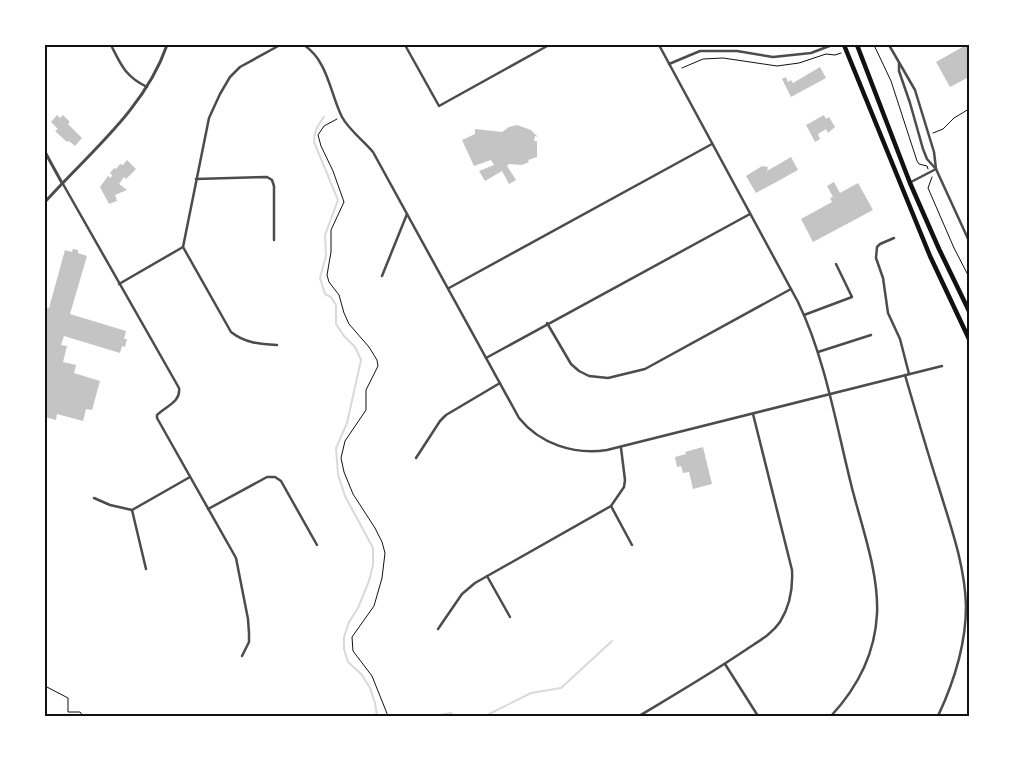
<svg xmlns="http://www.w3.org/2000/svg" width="1014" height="761" font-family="'DM Sans',sans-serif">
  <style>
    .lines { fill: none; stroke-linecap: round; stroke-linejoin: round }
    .stream { stroke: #d9d9d9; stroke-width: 2 }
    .building { fill: #c4c4c4 }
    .path { stroke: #111; stroke-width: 1 }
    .minor { stroke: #4c4c4c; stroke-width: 2.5 }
    .tertiary { stroke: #4c4c4c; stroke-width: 3 }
    .trunk { stroke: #111; stroke-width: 4.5 }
    .neatline { fill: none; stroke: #111; stroke-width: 2 }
  </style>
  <rect width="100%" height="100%" fill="#fff"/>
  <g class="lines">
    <!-- stream -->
    <g class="stream">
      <path d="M324,117C318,125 314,131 314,142L338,200L325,235L326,256L320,278L325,294L331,297L336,305V324L344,336L355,347L361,360L347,423L336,448L338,474L345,496L373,548V565L369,581L358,608L349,622L344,637V649L348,662L362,675L370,688L375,703L377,716"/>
      <path d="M434,716L451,713L454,716"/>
      <path d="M485,716L531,693L561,688L612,641"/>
    </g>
  </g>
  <!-- building -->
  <g class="building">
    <path d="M966,45H969V77L950,87L936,62Z"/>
    <path d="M820,67L826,78L791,97L782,79L786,77L788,82L791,80L793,83Z"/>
    <path d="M57,115L60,118L63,115L70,122L68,124L82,138L75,146L69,141L67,142L55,131L58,129L51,122Z"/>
    <path d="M824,115L826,119L829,117L835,127L828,133L826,129L818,134L820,139L815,142L806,125Z"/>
    <path d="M517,125L531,130L538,137L535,136L534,141H537V157L528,160L529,162L522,165L509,164L507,166L516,180L509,184L502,171L485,181L479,171L494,165L491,160L474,166L462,140L475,134V129L502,132L509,127Z"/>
    <path d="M791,157L798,170L756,193L746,176L762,166L768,167L767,171Z"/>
    <path d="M127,160L136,169L126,179L124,177L119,184L127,190L115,195L117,201L109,204L100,187L108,176L111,178L112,175L110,173L114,168L116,169L120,164L123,165Z"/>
    <path d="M834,182L840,193L858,183L873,210L813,242L801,219L832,202L830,198L833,197L827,186Z"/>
    <path d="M73,249L78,250V253L87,256L70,314L126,331L124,339H127L125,347L122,346L120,353L64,336L61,345L67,346L63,362L76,365L74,373L100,381L92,410L86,409L83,421L57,414L56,420L45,417V307L49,308L65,250L72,252Z"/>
    <path d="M703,447L712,484L693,489L689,472L683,473L681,466L677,467L675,457L686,454L685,452Z"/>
  </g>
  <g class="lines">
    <!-- path -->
    <g class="path">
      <path d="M874,45L891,81L917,161L919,164L927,166L928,169"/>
      <path d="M682,68L703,59L723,58L777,66L799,63L826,54L835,55L841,53"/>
      <path d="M337,119L324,126L318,135L321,146L333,171L344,202L331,230V252L327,275L329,282L339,295L344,313L349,324L369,347L377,360L378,366L366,390V410L345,441L341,458L344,472L353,494L375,528L382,542L385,553L382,578L374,606L352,637L353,651L372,676L388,716"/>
      <path d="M933,133L943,129L954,118L969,109"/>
      <path d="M932,177L928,188L954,248L969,277"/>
      <path d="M45,686L68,698V712H80L83,716"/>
    </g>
    <!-- minor -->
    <g class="minor">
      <path d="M111,45C121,65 125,76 147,87"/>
      <path d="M304,45C328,61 330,93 342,117C349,130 363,140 373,152L519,418C540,444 574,455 607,450L942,366"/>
      <path d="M405,45L439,106L549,45"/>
      <path d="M659,45L798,302C825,358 836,424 851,484C861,525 879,572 877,614C875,653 857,688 831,716"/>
      <path d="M889,45L915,90L934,152L936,169"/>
      <path d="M899,63V71L910,103L923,149L927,159L936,169L969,241"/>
      <path d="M669,64L700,51H737L773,57L811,53L832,45"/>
      <path d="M196,179L267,177L272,180L274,186V240"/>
      <path d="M911,182L936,169"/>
      <path d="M63,184L179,388C181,402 166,406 157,415V418L236,558L248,619L249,633V642L242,656"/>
      <path d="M894,238L880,244L877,247L876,258L883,278L888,313L900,339L909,374"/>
      <path d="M183,247L231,332C245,343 259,344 277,345"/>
      <path d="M382,276L407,214"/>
      <path d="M119,284L183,247L209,118L220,94L230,77L240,67L280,45"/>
      <path d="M449,288L712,144"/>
      <path d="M804,315L852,297L836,264"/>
      <path d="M547,323L571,364L579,371L589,376L608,378L645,369L791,289"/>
      <path d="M818,352L871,335"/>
      <path d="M486,358L750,214"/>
      <path d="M905,375C916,413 927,451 939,488C951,527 965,566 966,606C966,645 954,682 938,716"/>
      <path d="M416,458L440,421L446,415L500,383"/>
      <path d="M94,498L110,505L132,510L190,477"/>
      <path d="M611,506L632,545"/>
      <path d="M208,509L267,477H275L281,481L317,545"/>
      <path d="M132,510L146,569"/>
      <path d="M487,576L510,617"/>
      <path d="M438,629L462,594L475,583L611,506L624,487L625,480L621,448"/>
      <path d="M725,664L758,716"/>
      <path d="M639,716C674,695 710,674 744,651C757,642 771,635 780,622C790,606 793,588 792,570L753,414"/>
    </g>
    <!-- tertiary -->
    <g class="tertiary">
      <path d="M45,152L62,183"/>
      <path d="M45,202C89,153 145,109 167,45"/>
    </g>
    <!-- trunk -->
    <g class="trunk">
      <path d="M844,45L930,256L969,339"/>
      <path d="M857,45L910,183L939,249L969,311"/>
    </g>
  </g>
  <!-- border -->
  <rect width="1014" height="761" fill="none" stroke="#ffffff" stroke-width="92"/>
  <rect x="46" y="46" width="922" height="669" class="neatline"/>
</svg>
